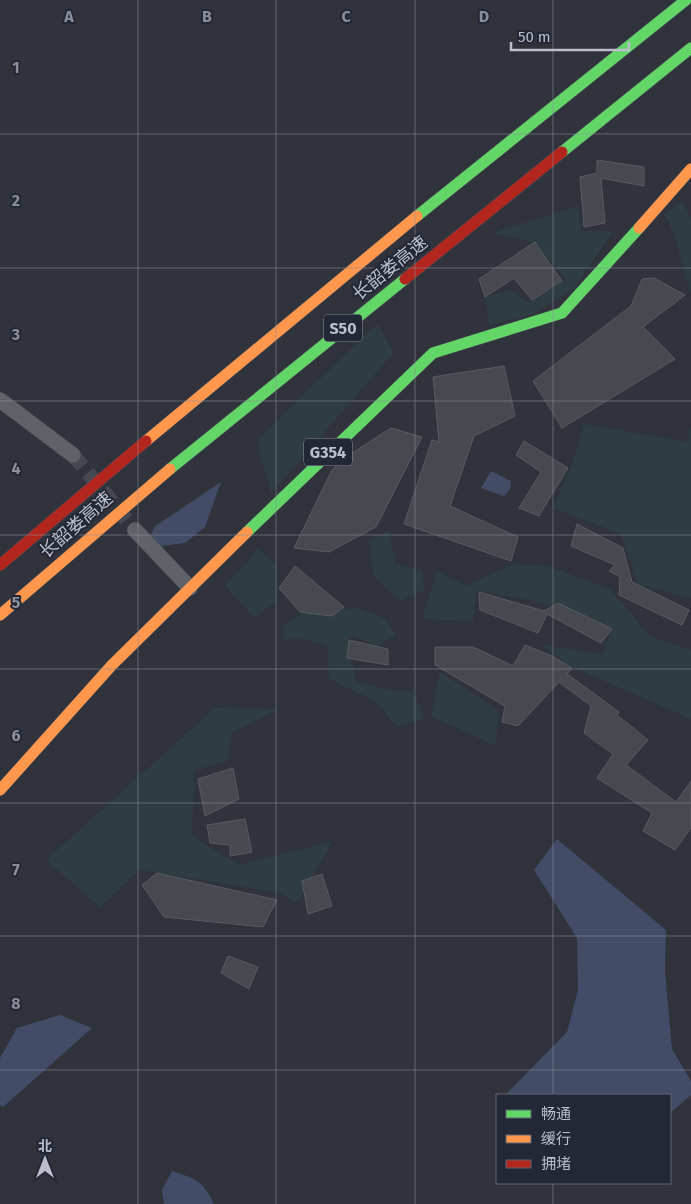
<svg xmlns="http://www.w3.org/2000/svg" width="691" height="1204" font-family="'Fira Sans','Noto Sans SC',sans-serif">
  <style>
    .green { fill: #2e3d42 }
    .water { fill: #424c66 }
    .building { fill: #474951; stroke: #595b63 }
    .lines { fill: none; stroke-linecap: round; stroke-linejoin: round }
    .street-tunnel { stroke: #454851; stroke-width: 15; stroke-dasharray: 15 8; stroke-linecap: butt }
    .street-casing { stroke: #4c4e55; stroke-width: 16 }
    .fast-casing { stroke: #4d4f58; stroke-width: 12 }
    .slow-casing { stroke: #4d4f58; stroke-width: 12 }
    .jam-casing { stroke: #4d4f58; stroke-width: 12 }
    .street { stroke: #60626a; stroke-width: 15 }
    .fast { stroke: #63d668; stroke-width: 11 }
    .slow { stroke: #ff974d; stroke-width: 11 }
    .jam { stroke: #b3261e; stroke-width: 11 }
    .grid { fill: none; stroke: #8b8e99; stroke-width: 1; stroke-opacity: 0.55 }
    .labels { text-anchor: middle; stroke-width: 4; stroke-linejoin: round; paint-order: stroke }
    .shield { fill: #232837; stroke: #8e929f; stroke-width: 1 }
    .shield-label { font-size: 16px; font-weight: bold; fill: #bcbfcb }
    .street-label { font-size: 18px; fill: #bcbfcb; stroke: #232837 }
    .grid-label { font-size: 16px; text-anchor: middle; font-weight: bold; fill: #8b8e99; stroke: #232837; stroke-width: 4; stroke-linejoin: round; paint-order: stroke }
  </style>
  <rect width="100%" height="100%" fill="#30333c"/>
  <!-- green -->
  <g class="green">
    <path d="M682,201L691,218V291L672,229L664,214Z"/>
    <path d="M578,206L581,231H613L575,287L534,314L490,325L485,297L509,290L529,303L566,280L535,242L493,233Z"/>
    <path d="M377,324L394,352L271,493L257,440Z"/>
    <path d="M584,424L687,442L691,428V598L638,584L621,534L553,508L573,462Z"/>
    <path d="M389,530L395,565L421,570L425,590L400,601L374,576L369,541Z"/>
    <path d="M256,548L276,564L277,601L254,618L225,585L250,561Z"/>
    <path d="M513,564L550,567L610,589L650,636L691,650V719L566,664L543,645L603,655L612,629L544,603L476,590L473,621L422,619L437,571L466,586Z"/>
    <path d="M358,608L384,618L396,635L377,646L349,635L347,654L353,667L355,682L395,691H413L424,718L397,727L377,702L329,679L327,644L297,638L284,640L283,626L305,612Z"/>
    <path d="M440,672L498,710L496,746L431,716Z"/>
    <path d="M215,708L278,709L231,733L228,761L194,770L192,836L239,865L332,842L297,903L278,892L139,870L100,907L46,860Z"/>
  </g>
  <!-- water -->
  <g class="water">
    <path d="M491,471L511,481L510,489L504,496L481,488Z"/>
    <path d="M221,482L205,527L185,543L146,548L154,527Z"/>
    <path d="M557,839L666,930L665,972L672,1049L691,1081V1095L670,1113V1095H505L567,1032L578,990L577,938L534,870Z"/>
    <path d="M60,1015L92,1028L3,1107L0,1105V1058L17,1028Z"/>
    <path d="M172,1171C194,1178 204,1181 214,1204H164L162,1190Z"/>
  </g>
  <!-- building -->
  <g class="building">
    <path d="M597,160L644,167V186L601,178L605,223L584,227L580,177L597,173Z"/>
    <path d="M535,242L562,281L532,300L514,278L485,297L479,279Z"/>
    <path d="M654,278L685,295L643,327L675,359L562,428L533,381L631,306L642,279Z"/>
    <path d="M504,366L515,416L474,436L450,506L518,537L511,561L404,524L432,440L439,442L433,377Z"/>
    <path d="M391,428L422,437L376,527L329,552L294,548L332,470L346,457Z"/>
    <path d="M524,441L568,468L539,516L519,508L541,472L516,455Z"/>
    <path d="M577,524L623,548L632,582L689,610L682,625L619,595L620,577L609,571L615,565L571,546Z"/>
    <path d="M295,566L344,607L332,616L300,612L279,588Z"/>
    <path d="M479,592L544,611L558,603L612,629L601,643L547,614L538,633L480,610Z"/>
    <path d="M349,640L388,649V665L347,658Z"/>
    <path d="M525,645L552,656L572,668L567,674L619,712L617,715L648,740L626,765L676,802L691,781V828L675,850L643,831L652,813L597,778L613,754L584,733L591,706L559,682L518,726L502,722L505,706L435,665V647H473L513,666Z"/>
    <path d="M233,768L239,799L205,816L198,779Z"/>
    <path d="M245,819L252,852L230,856V845L210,843L207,825Z"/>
    <path d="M157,873L277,900L263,927L164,917L142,885Z"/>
    <path d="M322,874L332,906L308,914L302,881Z"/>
    <path d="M228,956L258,967L249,989L221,973Z"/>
  </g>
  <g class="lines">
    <!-- street-tunnel -->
    <path class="street-tunnel" d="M73,455L135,530"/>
    <!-- street casing -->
    <g class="street-casing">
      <g id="street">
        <path d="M0,400L73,455"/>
        <path d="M135,530L190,588"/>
      </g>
    </g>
    <!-- fast casing -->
    <g class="fast-casing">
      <g id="fast">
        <path d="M562,152L691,48"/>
        <path d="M417,216L686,0"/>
        <path d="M170,469L405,279"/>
        <path d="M247,532L433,353L562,313L639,228"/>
      </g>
    </g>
    <!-- slow casing -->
    <g class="slow-casing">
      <g id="slow">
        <path d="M639,228L691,169"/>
        <path d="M146,441L417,216"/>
        <path d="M0,615L170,469"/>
        <path d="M0,790L112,665L247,532"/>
      </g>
    </g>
    <!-- jam casing -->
    <g class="jam-casing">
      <g id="jam">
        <path d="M405,279L562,152"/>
        <path d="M0,565L146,441"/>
      </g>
    </g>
    <!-- street -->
    <use href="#street" class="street"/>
    <!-- fast -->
    <use href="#fast" class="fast"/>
    <!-- slow -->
    <use href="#slow" class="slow"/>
    <!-- jam -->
    <use href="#jam" class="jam"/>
  </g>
  <!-- grid -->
  <path class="grid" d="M138,0V1204M276,0V1204M415,0V1204M553,0V1095M0,134H691M0,268H691M0,401H691M0,535H691M0,669H691M0,803H691M0,936H691M0,1070H691M553,1183V1204"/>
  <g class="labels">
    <!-- shield labels -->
    <g class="shield">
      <rect x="324" y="314.5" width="38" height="27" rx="4"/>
      <rect x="304" y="438.5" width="48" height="27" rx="4"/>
    </g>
    <g class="shield-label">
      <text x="343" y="334">S50</text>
      <text x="328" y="458">G354</text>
    </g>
    <!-- street labels -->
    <g class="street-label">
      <text transform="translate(390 268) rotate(-39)" y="6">长韶娄高速</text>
      <text transform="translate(76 525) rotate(-41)" y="6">长韶娄高速</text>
    </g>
  </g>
  <g class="grid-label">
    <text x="69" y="22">A</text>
    <text x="207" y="22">B</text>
    <text x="346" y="22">C</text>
    <text x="484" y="22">D</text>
    <text x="16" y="73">1</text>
    <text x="16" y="206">2</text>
    <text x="16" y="340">3</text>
    <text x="16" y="474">4</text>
    <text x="16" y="608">5</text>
    <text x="16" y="741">6</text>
    <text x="16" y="875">7</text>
    <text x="16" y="1009">8</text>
  </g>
  <!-- legend -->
  <rect x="496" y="1094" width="175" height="90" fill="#232837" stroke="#606472"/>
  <rect x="506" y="1110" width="25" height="8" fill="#63d668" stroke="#606472"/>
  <text x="541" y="1119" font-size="15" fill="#bcbfcb">畅通</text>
  <rect x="506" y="1135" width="25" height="8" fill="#ff974d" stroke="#606472"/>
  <text x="541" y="1144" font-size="15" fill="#bcbfcb">缓行</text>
  <rect x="506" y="1160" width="25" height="8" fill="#b3261e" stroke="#606472"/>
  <text x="541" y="1169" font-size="15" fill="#bcbfcb">拥堵</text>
  <!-- north arrow -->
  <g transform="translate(45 1159)" stroke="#232837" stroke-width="4" paint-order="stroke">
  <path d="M0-4L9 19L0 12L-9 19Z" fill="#bcbfcb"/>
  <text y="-8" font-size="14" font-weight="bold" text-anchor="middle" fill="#bcbfcb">北</text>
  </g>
  <!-- scale -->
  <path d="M511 42v8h118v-8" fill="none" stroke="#bcbfcb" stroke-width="2.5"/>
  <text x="518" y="42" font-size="15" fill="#bcbfcb" stroke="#232837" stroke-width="4" paint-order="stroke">50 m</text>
</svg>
